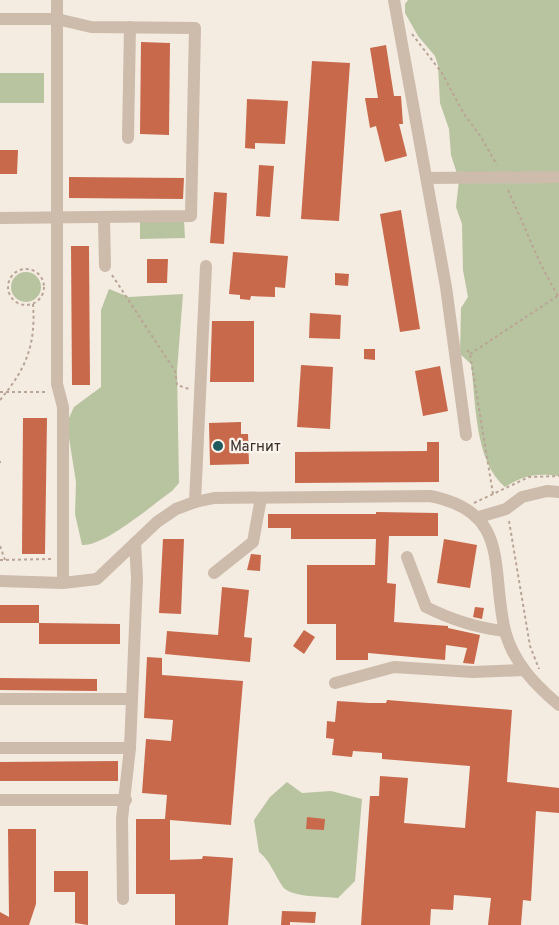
<svg xmlns="http://www.w3.org/2000/svg" width="559" height="925" font-family="Overpass,sans-serif">
  <style>
    .green { fill: #b8c4a0 }
    .building { fill: #c8694b }
    .lines { fill: none; stroke-linecap: round; stroke-linejoin: round }
    .path { stroke: #b9a596; stroke-width: 2; stroke-dasharray: 3 3; stroke-linecap: butt }
    .minor { stroke: #cdbbac; stroke-width: 12 }
    .poi-dot { fill: #1f5a5e; stroke: #fbf5ee; stroke-width: 2 }
    .labels { text-anchor: middle; stroke-width: 4.5; stroke-linejoin: round; paint-order: stroke }
    .poi-label { font-size: 15px; fill: #3b302b; stroke: #fbf5ee; text-anchor: start }
  </style>
  <rect width="100%" height="100%" fill="#f4ebe1"/>
  <!-- green -->
  <g class="green">
    <path d="M408,0H559V476C537,473 524,475 505,487C474,461 476,401 471,364L460,354L461,308L468,297L463,270L462,224L456,207L459,180L451,155L449,129L440,103L438,65L435,56L418,36L405,13V4Z"/>
    <rect x="0" y="73" width="44" height="30"/>
    <path d="M184,221L185,238L140,239V222Z"/>
    <circle cx="26" cy="287" r="15"/>
    <path d="M109,289L129,297L183,294L177,371L179,483L172,491C152,505 104,547 82,545L75,514L76,482L69,438V418L74,407L101,387V310Z"/>
    <path d="M287,782L302,793L331,791L362,799L355,881L338,898C324,896 292,898 283,887C274,874 271,862 259,852L254,820L270,797Z"/>
  </g>
  <!-- building -->
  <g class="building">
    <path d="M141,42L170,43L169,135L140,134Z"/>
    <path d="M386,45L394,96H401L403,124H399L407,156L385,162L376,126L370,128L365,98H378L370,48Z"/>
    <path d="M312,61L350,63L339,221L301,219Z"/>
    <path d="M247,99L288,101L285,144L255,143V149L245,148Z"/>
    <path d="M0,150H18L17,174H0Z"/>
    <path d="M259,165L274,166L270,217L256,216Z"/>
    <path d="M69,177L184,178L183,199L69,198Z"/>
    <path d="M214,192L227,193L224,244L210,243Z"/>
    <path d="M401,210L420,329L400,332L380,214Z"/>
    <path d="M71,246H89L90,385H72Z"/>
    <path d="M233,252L288,256L285,288L275,287V297L251,296L250,300L240,299V295L229,294Z"/>
    <path d="M147,259H168L167,283H147Z"/>
    <path d="M335,273L349,274L348,286L335,285Z"/>
    <path d="M310,313L341,315L340,339L309,338Z"/>
    <path d="M212,321H254V382H210Z"/>
    <path d="M364,349H375V360L364,359Z"/>
    <path d="M301,365L333,367L330,429L297,427Z"/>
    <path d="M440,366L448,411L423,416L415,371Z"/>
    <path d="M23,418H47L45,554H22Z"/>
    <path d="M241,422V434H248L249,464L210,465L209,423Z"/>
    <path d="M427,442H439V482L295,483V452L427,451Z"/>
    <path d="M376,512L438,513V536H389L387,583L396,584L394,622L448,626V628L480,635L474,664L463,663L467,648L446,645L445,660L368,653V660H336V624H307V565H375L376,539H291V528H268V514H376Z"/>
    <path d="M163,539H184L181,614L159,613Z"/>
    <path d="M444,539L477,545L470,588L437,583Z"/>
    <path d="M251,554L261,555L260,571L247,570Z"/>
    <path d="M222,587L249,590L244,637L252,638L250,662L165,654L167,631L218,635Z"/>
    <rect x="0" y="605" width="39" height="18"/>
    <path d="M475,607L484,608L482,619L473,617Z"/>
    <path d="M39,623L120,624V644H39Z"/>
    <path d="M304,630L315,637L304,654L293,646Z"/>
    <path d="M147,657L162,658V675L243,681L231,825L170,820V860L202,859L203,856L233,858L228,925H175V894H136V819H165L167,795L142,793L146,739L171,741L173,720L144,718Z"/>
    <path d="M0,678L97,679V691L0,690Z"/>
    <path d="M387,700L512,710L507,782L559,788V813L536,811L531,901L523,900L521,925H488L491,898L454,895L453,910L431,909L430,925H361L370,796H379L380,776L408,778L404,823L465,828L470,766L382,759V753L353,751L352,757L332,755L334,739L326,738L327,721L335,722L337,701L369,703H386Z"/>
    <path d="M118,761V781H0V762Z"/>
    <path d="M307,817L325,819L324,830L306,829Z"/>
    <path d="M8,829H36V904L29,925H0V912L9,917Z"/>
    <path d="M54,871H88V925L75,923V892H54Z"/>
    <path d="M282,911L316,912L315,923L290,922V925H281Z"/>
  </g>
  <g class="lines">
    <!-- path -->
    <g class="path">
      <path d="M412,34L442,73L464,114L481,137L497,165"/>
      <path d="M508,190L541,265L559,298"/>
      <circle cx="26" cy="287" r="18"/>
      <path d="M112,275L175,371L177,385L189,389"/>
      <path d="M467,350L470,354L493,494"/>
      <path d="M470,354L559,295"/>
      <path d="M0,392H48"/>
      <path d="M0,400C26,369 36,345 33,304"/>
      <path d="M0,461V463"/>
      <path d="M474,503L529,477L559,476"/>
      <path d="M509,521L530,646L539,669"/>
      <path d="M0,546L5,560"/>
      <path d="M0,560L51,559"/>
    </g>
    <!-- minor -->
    <g class="minor">
      <path d="M57,0V384L63,407V583"/>
      <path d="M394,0L446,287L466,435"/>
      <path d="M0,19H57L91,27L195,28L191,216L0,218"/>
      <path d="M128,138L130,27"/>
      <path d="M427,178L559,177"/>
      <path d="M104,218L105,266"/>
      <path d="M195,502L206,266"/>
      <path d="M479,517L506,509L522,497L547,491L559,492"/>
      <path d="M407,557L426,607C452,620 476,628 505,631"/>
      <path d="M214,573L253,542L261,498"/>
      <path d="M0,581L63,583L97,579L157,522L176,509L195,502L214,498L430,496C512,512 490,568 505,631C513,662 535,685 559,705"/>
      <path d="M335,683L394,667L473,672L524,670"/>
      <path d="M0,699H132"/>
      <path d="M0,748H130"/>
      <path d="M0,800H126"/>
      <path d="M123,899L122,819L130,748L137,578L135,543"/>
    </g>
  </g>
  <!-- markers -->
  <circle class="poi-dot" cx="218" cy="446" r="6"/>
  <g class="labels">
    <!-- poi labels -->
    <g class="poi-label">
      <text x="230" y="451">Магнит</text>
    </g>
  </g>
</svg>
